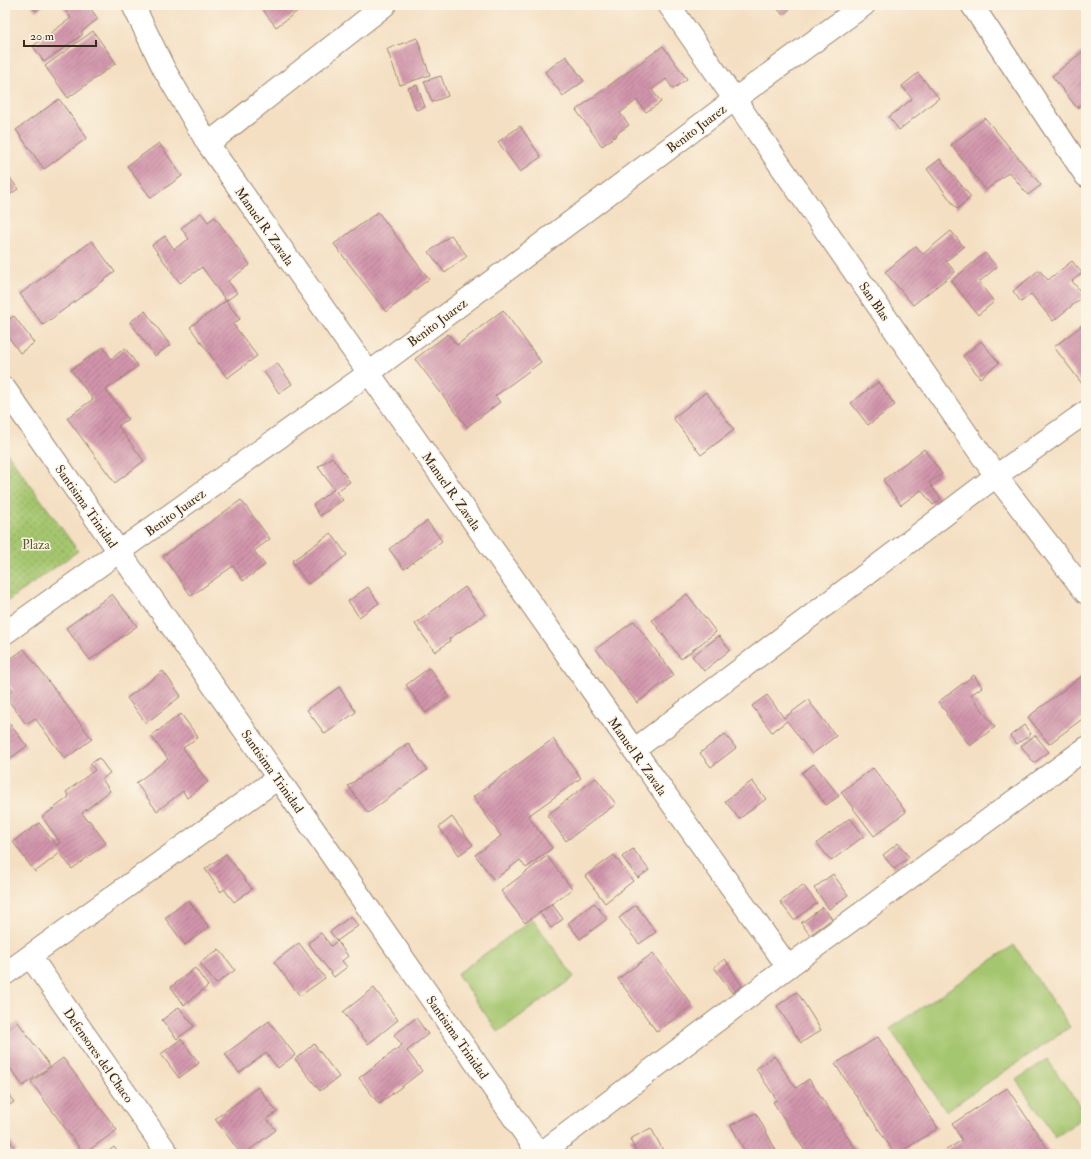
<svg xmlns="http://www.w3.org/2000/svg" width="1091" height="1159" font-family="'IM FELL Double Pica',serif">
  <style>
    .park { fill: url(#park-dots); stroke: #707846 }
    .pitch { fill: #a5c66f; stroke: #707846 }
    .building { fill: url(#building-hatch) }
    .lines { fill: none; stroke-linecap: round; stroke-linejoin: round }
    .street-casing { stroke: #988470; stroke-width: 24 }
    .street { stroke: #fff; stroke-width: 22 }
    .labels { text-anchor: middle; stroke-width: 3; stroke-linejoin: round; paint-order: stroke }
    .street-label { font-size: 13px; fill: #3b2a1e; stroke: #fcf5e5 }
    .park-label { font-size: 13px; fill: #5b5936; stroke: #fcf5e5 }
  </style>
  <defs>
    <pattern id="park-dots" width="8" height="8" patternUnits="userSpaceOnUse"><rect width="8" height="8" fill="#a5c66f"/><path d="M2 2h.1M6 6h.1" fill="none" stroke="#88a15b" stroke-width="1.8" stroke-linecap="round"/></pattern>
    <pattern id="building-hatch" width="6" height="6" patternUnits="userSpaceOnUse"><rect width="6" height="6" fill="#d194ab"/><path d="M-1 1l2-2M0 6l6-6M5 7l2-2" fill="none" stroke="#ab798b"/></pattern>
  </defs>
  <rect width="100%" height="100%" fill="#fcf5e5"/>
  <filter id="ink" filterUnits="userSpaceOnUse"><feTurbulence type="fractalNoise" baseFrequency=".025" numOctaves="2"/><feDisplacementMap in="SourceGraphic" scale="8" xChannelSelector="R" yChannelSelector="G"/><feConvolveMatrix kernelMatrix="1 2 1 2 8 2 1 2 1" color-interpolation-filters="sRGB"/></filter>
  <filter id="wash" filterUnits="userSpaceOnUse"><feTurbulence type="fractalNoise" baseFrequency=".012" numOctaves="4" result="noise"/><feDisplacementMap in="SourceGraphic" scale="16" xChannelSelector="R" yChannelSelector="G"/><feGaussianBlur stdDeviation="0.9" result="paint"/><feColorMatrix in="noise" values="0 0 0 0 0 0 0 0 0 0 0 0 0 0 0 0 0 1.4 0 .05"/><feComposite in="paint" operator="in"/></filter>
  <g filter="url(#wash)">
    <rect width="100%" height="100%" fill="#f4dfc2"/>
    <!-- park -->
    <path class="park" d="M5,450L78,551L5,603Z"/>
    <!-- pitch -->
    <g class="pitch">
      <path d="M533,919L574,977L498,1032L457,974Z"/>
      <path d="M1014,945L1070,1027L946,1111L890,1029Z"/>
      <path d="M1047,1059L1086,1115L1056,1137L1016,1080Z"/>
    </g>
    <g id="blocks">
      <!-- building -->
      <g class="building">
        <path d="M31,5H44L36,11Z"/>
        <path d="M61,5H88L98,19L81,32L83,34L44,62L33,46L71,18Z"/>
        <path d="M259,5H306L276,27Z"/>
        <path d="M774,5H794L783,15Z"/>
        <path d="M93,31L116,63L68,98L45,66Z"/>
        <path d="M417,38L430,75L400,85L387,49Z"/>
        <path d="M663,46L687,79L673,89L666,79L652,90L661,102L646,112L637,100L620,113L629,125L616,134L617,135L602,146L576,110Z"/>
        <path d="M1086,49V101L1077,108L1052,76Z"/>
        <path d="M566,56L584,81L563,96L545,72Z"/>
        <path d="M918,73L939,98L899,130L889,117L912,99L902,86Z"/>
        <path d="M441,76L448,96L432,102L424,81Z"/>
        <path d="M417,85L425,107L416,110L408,88Z"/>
        <path d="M59,99L87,138L44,169L16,130Z"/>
        <path d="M985,118L1041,185L1028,195L1009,172L986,190L951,145Z"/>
        <path d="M520,126L541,157L520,172L498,142Z"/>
        <path d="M159,143L182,176L151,198L127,166Z"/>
        <path d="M940,159L971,197L957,209L927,169Z"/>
        <path d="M5,171L18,189L5,198Z"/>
        <path d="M378,212L429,279L386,312L334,244Z"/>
        <path d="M201,213L208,222L215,217L250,265L228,281L237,293L226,301L202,267L180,283L152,245L165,236L174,249L189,239L181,228Z"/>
        <path d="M951,231L964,247L946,261L955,272L913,305L885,272L916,246L923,254Z"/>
        <path d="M451,235L467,256L445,273L429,252Z"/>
        <path d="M92,241L115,272L43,325L20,294Z"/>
        <path d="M985,253L997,267L979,282L994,302L978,315L951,281Z"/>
        <path d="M1072,261L1082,273L1072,281L1084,296L1053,321L1031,294L1021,302L1013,291L1039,270L1048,280Z"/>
        <path d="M226,301L240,319L233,324L257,356L227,378L190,327Z"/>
        <path d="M503,310L541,362L495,396L500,402L467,427L415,359L448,334L457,345Z"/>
        <path d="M145,311L170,345L155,356L130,322Z"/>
        <path d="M14,316L34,343L20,353L5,332V322Z"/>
        <path d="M1086,322V383L1083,385L1054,347Z"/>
        <path d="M981,341L999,363L980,378L963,356Z"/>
        <path d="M103,347L111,359L125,348L138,366L106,390L128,419L118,426L144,461L115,483L67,418L93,399L71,370Z"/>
        <path d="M277,363L292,384L279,393L264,372Z"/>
        <path d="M878,382L895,405L868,425L851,403Z"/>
        <path d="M706,392L734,430L701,455L673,418Z"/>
        <path d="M924,449L942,474L929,483L941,499L933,505L921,490L901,505L883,480Z"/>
        <path d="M332,457L350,482L336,492L343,500L320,516L313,505L334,489L318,467Z"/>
        <path d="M241,500L270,539L254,551L265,565L243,581L233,566L191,596L163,556Z"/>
        <path d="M427,521L442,541L404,569L389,549Z"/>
        <path d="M331,533L347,555L308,584L292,561Z"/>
        <path d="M368,587L379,603L359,617L348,601Z"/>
        <path d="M465,587L485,614L449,639L450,641L435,652L415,624Z"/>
        <path d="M112,594L137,626L90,660L66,628Z"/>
        <path d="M687,594L716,632L681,659L652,620Z"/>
        <path d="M634,621L674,675L637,703L596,649Z"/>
        <path d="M719,636L730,650L704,671L692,656Z"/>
        <path d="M24,649L92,739L65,759L35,718L26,724L5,696L13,690L5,679V663Z"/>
        <path d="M429,668L449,696L426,713L406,685Z"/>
        <path d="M163,671L181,696L146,723L127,698Z"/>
        <path d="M1086,673V716L1049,744L1028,717Z"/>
        <path d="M974,675L982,687L971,695L995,727L970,746L946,714L947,713L938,702Z"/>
        <path d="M339,687L356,712L325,734L307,710Z"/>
        <path d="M767,695L784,718L808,700L836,736L812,754L787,721L772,732L752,706Z"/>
        <path d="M181,714L198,737L183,748L208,782L187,798L183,791L157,811L136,783L168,759L151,736Z"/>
        <path d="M5,718L27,746L5,762Z"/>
        <path d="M1024,725L1031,734L1017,744L1010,736Z"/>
        <path d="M725,734L736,748L711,767L700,753Z"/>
        <path d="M1035,735L1049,752L1034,763L1021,746Z"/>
        <path d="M553,739L581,778L528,816L552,848L526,868L520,860L494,880L475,855L501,836L473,797Z"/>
        <path d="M408,743L427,770L368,813L348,786Z"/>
        <path d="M99,758L110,773L102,779L110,791L82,813L88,821L89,820L106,843L72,869L60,853L35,872L13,842L39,823L56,845L60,842L42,817L69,797L66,792L95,770L90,764Z"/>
        <path d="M814,764L839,796L826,805L802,773Z"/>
        <path d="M873,768L906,812L874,836L841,792Z"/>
        <path d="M596,778L616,804L566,841L547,815Z"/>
        <path d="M752,781L766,799L739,819L725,801Z"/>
        <path d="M452,817L473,845L459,855L439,827Z"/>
        <path d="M850,818L864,836L831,861L817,843Z"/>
        <path d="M898,843L909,857L894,869L883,855Z"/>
        <path d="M633,849L649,870L638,878L622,857Z"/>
        <path d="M226,854L252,889L234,902L224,889L221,892L205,869Z"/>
        <path d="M614,855L633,881L605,903L585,876Z"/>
        <path d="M547,856L572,889L525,923L501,891Z"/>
        <path d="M833,874L848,895L829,909L814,888Z"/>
        <path d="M803,885L817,903L794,920L780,902Z"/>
        <path d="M188,900L209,927L185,945L165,918Z"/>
        <path d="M594,903L607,919L580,939L568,923Z"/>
        <path d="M552,904L563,919L551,928L540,913Z"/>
        <path d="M636,905L656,932L639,944L619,918Z"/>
        <path d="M823,907L832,919L810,935L801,923Z"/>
        <path d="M351,916L358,926L337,941L330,932Z"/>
        <path d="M321,933L331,946L337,941L348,956L342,961L347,967L334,977L308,943Z"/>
        <path d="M299,943L325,978L300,996L274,962Z"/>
        <path d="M219,949L235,970L216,984L200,963Z"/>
        <path d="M653,953L692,1005L657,1032L618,979Z"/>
        <path d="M725,959L742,986L732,993L714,967Z"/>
        <path d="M195,968L208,986L184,1005L171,987Z"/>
        <path d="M374,988L398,1020L368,1044L343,1012Z"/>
        <path d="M797,992L821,1030L801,1043L777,1006Z"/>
        <path d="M179,1007L194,1026L177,1039L162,1020Z"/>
        <path d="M416,1018L428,1034L407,1051L422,1071L379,1104L359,1078L402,1045L394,1035Z"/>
        <path d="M269,1021L295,1055L278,1068L266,1053L239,1073L225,1054Z"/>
        <path d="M18,1022L50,1066L23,1086L5,1061V1031Z"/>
        <path d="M878,1037L938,1128L898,1154H895L835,1064Z"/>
        <path d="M181,1039L199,1063L179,1078L161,1054Z"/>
        <path d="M314,1044L339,1077L320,1091L295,1059Z"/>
        <path d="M774,1056L796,1088L809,1079L859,1154H807L773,1102L777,1100L756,1069Z"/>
        <path d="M63,1058L117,1130L84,1154L31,1082Z"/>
        <path d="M258,1087L277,1112L267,1119L276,1130L244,1154H241L215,1119Z"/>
        <path d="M1007,1088L1051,1154H940L962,1140L952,1124Z"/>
        <path d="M5,1090L14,1102L5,1108Z"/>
        <path d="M756,1113L778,1154H746L731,1125Z"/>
        <path d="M651,1128L665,1154H637L630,1139Z"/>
        <path d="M5,1134L17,1151L13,1154H5Z"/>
        <path d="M114,1147L119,1154H105Z"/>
      </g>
    </g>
  </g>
  <g filter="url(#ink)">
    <use href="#blocks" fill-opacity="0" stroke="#988470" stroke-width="1"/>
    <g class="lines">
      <!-- street casing -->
      <g class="street-casing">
        <g id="street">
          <path d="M133,5L164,69L208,144L634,750L788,967"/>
          <path d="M669,5L996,476L1086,593"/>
          <path d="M972,5L1086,176"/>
          <path d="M208,144L385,5"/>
          <path d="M5,389L278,778L539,1154"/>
          <path d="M5,633L369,373L735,99L864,5"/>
          <path d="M634,750L996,476L1086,412"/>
          <path d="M30,956L168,1154"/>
          <path d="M5,974L278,778"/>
          <path d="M540,1154L788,967L1086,748"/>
        </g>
      </g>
      <!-- street -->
      <use href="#street" class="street"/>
    </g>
  </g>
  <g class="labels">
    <!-- street labels -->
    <g class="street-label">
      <text transform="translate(696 128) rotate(-37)" y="5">Benito Juarez</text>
      <text transform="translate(265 226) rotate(55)" y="5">Manuel R. Zavala</text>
      <text transform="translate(875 301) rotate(55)" y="5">San Blas</text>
      <text transform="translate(437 322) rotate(-37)" y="5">Benito Juarez</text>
      <text transform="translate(452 491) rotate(55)" y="5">Manuel R. Zavala</text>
      <text transform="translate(87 506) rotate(55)" y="5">Santisima Trinidad</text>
      <text transform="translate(175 512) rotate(-36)" y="5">Benito Juarez</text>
      <text transform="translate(638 756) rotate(55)" y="5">Manuel R. Zavala</text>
      <text transform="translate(273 771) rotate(55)" y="5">Santisima Trinidad</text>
      <text transform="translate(458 1037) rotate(55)" y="5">Santisima Trinidad</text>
      <text transform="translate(99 1055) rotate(55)" y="5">Defensores del Chaco</text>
    </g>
    <!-- park labels -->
    <g class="park-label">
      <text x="36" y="549">Plaza</text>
    </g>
  </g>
  <!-- margin -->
  <rect width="1091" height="1159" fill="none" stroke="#fcf5e5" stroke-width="20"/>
  <!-- scale -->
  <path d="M24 40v6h72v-6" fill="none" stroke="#3b2a1e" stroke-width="2"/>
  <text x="30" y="40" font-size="12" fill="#3b2a1e" stroke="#fcf5e5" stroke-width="3" paint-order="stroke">20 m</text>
</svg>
